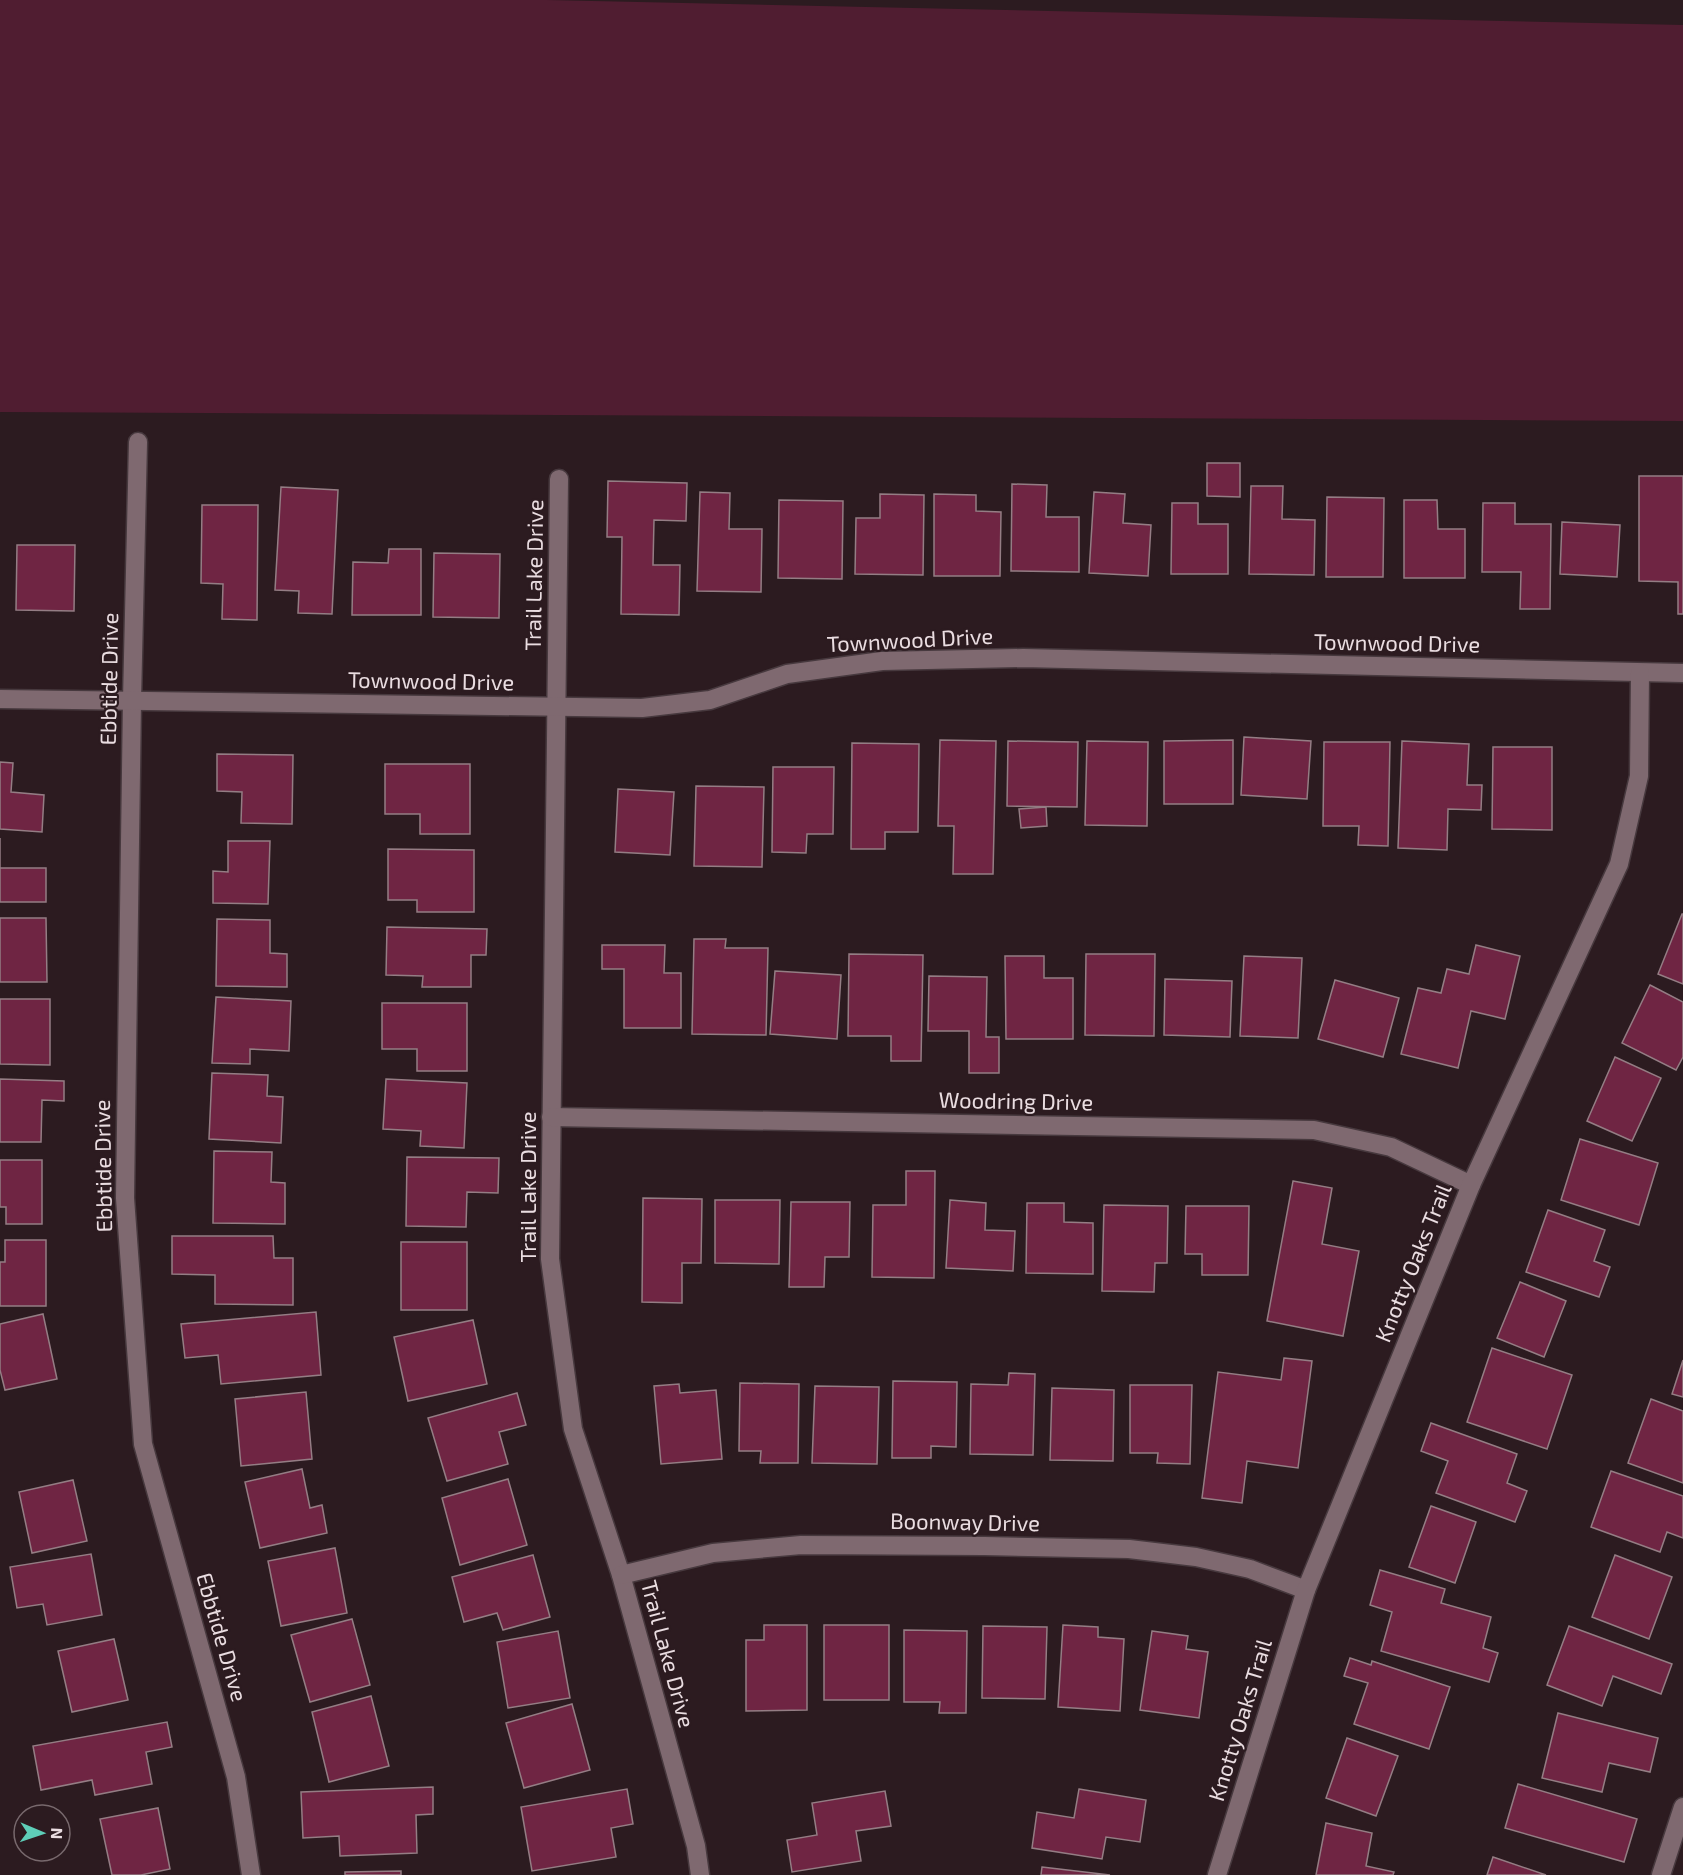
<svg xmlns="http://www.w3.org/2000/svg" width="1683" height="1875" font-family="'Exo 2',sans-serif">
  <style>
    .green { fill: #501d31 }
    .building { fill: #6f2543; stroke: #947d84; stroke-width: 1.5 }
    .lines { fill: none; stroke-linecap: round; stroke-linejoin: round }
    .street-casing { stroke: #47393e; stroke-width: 21 }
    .street { stroke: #7f6970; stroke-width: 18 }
    .labels { text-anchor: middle; stroke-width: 4.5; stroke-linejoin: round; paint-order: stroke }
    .street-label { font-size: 22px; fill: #eadde1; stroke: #2c1b20 }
  </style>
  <rect width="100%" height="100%" fill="#2c1b20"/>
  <!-- green -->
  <path class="green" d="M0,0H547L1683,25V421L0,412Z"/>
  <!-- building -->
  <g class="building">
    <path d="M1207,463H1240V497L1207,496Z"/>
    <path d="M1639,476H1683V614H1678V582L1639,581Z"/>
    <path d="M608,481L687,483L686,521L654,520L653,565H680L679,615L621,614L622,537H607Z"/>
    <path d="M1012,484L1047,485L1046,517H1079V572L1011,571Z"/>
    <path d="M1251,486H1283L1282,519L1315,520L1314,575L1249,574Z"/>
    <path d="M281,487L338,490L332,614L298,613L299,591L275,590Z"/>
    <path d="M700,492L730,493L729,529H762L761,592L697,591Z"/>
    <path d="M1094,492L1125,494L1123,523L1151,525L1148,576L1089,573Z"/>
    <path d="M880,494L924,495L923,575L855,574L856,518H880Z"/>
    <path d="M934,494L976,495V511L1001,512L1000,576H934Z"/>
    <path d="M1327,497L1384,498L1383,577H1326Z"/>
    <path d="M779,500L843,501L842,579L778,578Z"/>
    <path d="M1404,500H1437L1438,529H1465V578H1404Z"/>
    <path d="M1172,503H1198V524H1228V574H1171Z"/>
    <path d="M1483,503H1515V524H1551L1550,609H1520L1521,572H1482Z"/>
    <path d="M202,505H258L257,620L222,619L223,584L201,583Z"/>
    <path d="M1562,522L1620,525L1617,577L1560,574Z"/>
    <path d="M17,545H75L74,611L16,610Z"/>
    <path d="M389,549H421V615H352L353,562L388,563Z"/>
    <path d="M434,553L500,554L499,618L433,617Z"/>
    <path d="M1244,737L1311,741L1307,799L1241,795Z"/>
    <path d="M940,740L996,741L993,874H953L954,826H938Z"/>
    <path d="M1233,740V804H1164V741Z"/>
    <path d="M1008,741L1078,742L1077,807L1007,806Z"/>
    <path d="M1087,741L1148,742L1147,826L1085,825Z"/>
    <path d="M1402,741L1469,744L1467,785H1482L1481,810L1448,809L1447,850L1398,848Z"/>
    <path d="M1324,742H1390L1388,846L1358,845L1359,826H1323Z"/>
    <path d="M852,743L919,744L918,832H885V849H851Z"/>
    <path d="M1493,747H1552V830L1492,829Z"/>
    <path d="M217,754L293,755L292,824L241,823L242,792L217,791Z"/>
    <path d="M0,762L13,763L11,792L44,795L42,832L0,829Z"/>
    <path d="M385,764H470V834H420V814H385Z"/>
    <path d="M773,767H834L833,834H807L806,853L772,852Z"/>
    <path d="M696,786L764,787L762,867L694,866Z"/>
    <path d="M618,789L674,792L670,855L615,852Z"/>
    <path d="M1046,807L1047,826L1021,828L1019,809Z"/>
    <path d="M0,838V868H46V902H0Z"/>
    <path d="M228,841H270L268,904L213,903V871L228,872Z"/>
    <path d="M388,849L474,850V912H417V900H388Z"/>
    <path d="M1682,914H1683V984L1658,974Z"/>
    <path d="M0,918H46L47,982H0Z"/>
    <path d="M217,919L270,920V953L287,954V987L216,986Z"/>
    <path d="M387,927L487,929L486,955H471V987H422L423,976L386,975Z"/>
    <path d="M694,939H726L725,948H768L766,1035L692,1034Z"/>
    <path d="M602,945H665L664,973H681V1028H624V969H602Z"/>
    <path d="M1476,945L1520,956L1505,1019L1471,1011L1458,1068L1401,1054L1418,988L1441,993L1447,969L1469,974Z"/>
    <path d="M849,954L923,955L921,1061H891V1036H848Z"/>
    <path d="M1086,954H1155L1154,1036L1085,1035Z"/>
    <path d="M1005,956H1044V978H1073V1039H1006Z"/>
    <path d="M1244,956L1302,958L1298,1038L1240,1036Z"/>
    <path d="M775,971L841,975L837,1039L770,1034Z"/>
    <path d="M929,976L987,977L986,1037H999V1073H969V1031H928Z"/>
    <path d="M1165,979L1232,981L1230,1037L1164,1035Z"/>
    <path d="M1335,980L1399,998L1383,1057L1318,1039Z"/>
    <path d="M1650,985L1683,1002V1057L1676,1070L1622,1043Z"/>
    <path d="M216,997L291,1001L289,1051L250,1049V1064L212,1063Z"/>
    <path d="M0,999H50V1065L0,1064Z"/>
    <path d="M382,1003H467V1071H417V1049H382Z"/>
    <path d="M1615,1057L1661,1078L1632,1141L1587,1121Z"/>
    <path d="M212,1073L268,1075L267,1096L283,1097L281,1143L209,1139Z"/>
    <path d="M0,1079L64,1081V1101L42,1100L41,1142H0Z"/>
    <path d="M386,1079L467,1083L464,1148L420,1146L421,1131L383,1129Z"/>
    <path d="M1580,1139L1658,1163L1639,1225L1561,1200Z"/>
    <path d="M214,1151L272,1152L271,1182L285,1183V1224L213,1223Z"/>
    <path d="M407,1157L499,1158L498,1193L467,1192L466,1227L406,1226Z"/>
    <path d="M0,1160H42V1224H6V1207H0Z"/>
    <path d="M906,1171H935L934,1278L872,1277L873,1205H906Z"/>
    <path d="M1293,1181L1332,1188L1322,1244L1359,1251L1343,1336L1267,1321Z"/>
    <path d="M643,1198L702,1199L701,1263H682V1303L642,1302Z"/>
    <path d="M715,1200H780L779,1264L715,1263Z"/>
    <path d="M950,1200L986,1203L985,1230L1015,1231L1013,1271L946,1268Z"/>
    <path d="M791,1202H850L849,1257H825L824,1287H789Z"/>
    <path d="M1027,1203H1064V1222L1093,1223V1274L1026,1273Z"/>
    <path d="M1104,1205L1168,1206L1167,1263H1155L1154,1292L1102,1291Z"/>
    <path d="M1186,1206H1249L1248,1275H1202V1254H1185Z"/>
    <path d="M1548,1210L1605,1230L1594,1261L1610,1267L1599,1297L1526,1272Z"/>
    <path d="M172,1236H273L274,1258H293V1305L215,1304V1275L172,1274Z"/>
    <path d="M5,1240H46V1306H0V1262H5Z"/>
    <rect x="401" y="1242" width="66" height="68"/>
    <path d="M1520,1282L1566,1301L1544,1357L1497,1338Z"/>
    <path d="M316,1312L321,1375L221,1384L218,1355L185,1358L181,1324Z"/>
    <path d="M43,1314L57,1379L5,1390L0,1370V1324Z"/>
    <path d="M473,1320L487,1384L408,1401L394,1337Z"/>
    <path d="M1492,1348L1572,1375L1547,1449L1467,1422Z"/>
    <path d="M1284,1358L1312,1361L1298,1468L1247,1461L1242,1503L1202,1498L1218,1372L1281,1380Z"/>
    <path d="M1683,1360V1397L1672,1394Z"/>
    <path d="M1009,1373L1035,1374L1033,1455L970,1454L971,1384L1008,1385Z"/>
    <path d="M893,1381L957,1382L956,1447L931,1446V1458H892Z"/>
    <path d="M740,1383L799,1384L798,1463H760L761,1451H739Z"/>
    <path d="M679,1384L680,1393L716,1390L722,1459L661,1464L654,1386Z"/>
    <path d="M1130,1385H1192L1190,1464L1157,1463L1158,1453H1130Z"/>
    <path d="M815,1386L879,1387L877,1464L812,1463Z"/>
    <path d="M1052,1388L1114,1390L1113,1461L1050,1460Z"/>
    <path d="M306,1392L312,1459L241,1466L235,1399Z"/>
    <path d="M517,1393L526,1425L499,1432L508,1464L447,1481L428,1418Z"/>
    <path d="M1651,1399L1683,1411V1483L1628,1463Z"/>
    <path d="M1431,1423L1517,1454L1507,1483L1527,1491L1515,1522L1436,1493L1448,1461L1421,1451Z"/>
    <path d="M302,1469L310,1508L322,1505L327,1533L260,1548L245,1482Z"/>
    <path d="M1611,1471L1683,1496V1538L1667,1532L1660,1552L1591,1527Z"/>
    <path d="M508,1479L527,1545L460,1565L442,1498Z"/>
    <path d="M73,1480L87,1541L32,1553L19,1492Z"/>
    <path d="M1431,1506L1476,1522L1455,1583L1409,1567Z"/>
    <path d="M335,1548L347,1613L281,1626L268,1561Z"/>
    <path d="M91,1554L102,1615L47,1625L43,1604L17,1608L10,1567Z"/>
    <path d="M533,1555L550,1617L503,1630L497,1613L464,1622L452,1577Z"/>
    <path d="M1615,1555L1672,1577L1649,1639L1592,1617Z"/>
    <path d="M1380,1570L1445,1589L1441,1603L1491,1617L1483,1648L1498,1653L1489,1682L1381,1651L1392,1612L1370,1605Z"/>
    <path d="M352,1619L370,1685L310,1702L291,1635Z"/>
    <path d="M764,1625H807V1710L746,1711V1640H764Z"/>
    <rect x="824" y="1625" width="65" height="75"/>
    <path d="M1063,1625L1098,1627V1637L1124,1639L1120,1711L1058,1707Z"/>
    <path d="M983,1626L1047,1627L1045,1699L982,1698Z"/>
    <path d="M1569,1626L1672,1664L1661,1694L1613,1676L1602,1706L1547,1685Z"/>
    <path d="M904,1630L967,1631L966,1713H939L940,1702H904Z"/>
    <path d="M558,1631L570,1698L508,1708L497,1642Z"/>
    <path d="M1152,1631L1188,1636L1186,1649L1208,1652L1199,1718L1140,1710Z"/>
    <path d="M114,1639L128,1700L72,1712L58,1651Z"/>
    <path d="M1350,1658L1371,1665L1372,1661L1450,1687L1429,1749L1354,1724L1368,1683L1344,1676Z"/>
    <path d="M371,1696L389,1766L329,1782L312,1712Z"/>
    <path d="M572,1704L590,1770L524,1788L506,1723Z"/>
    <path d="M1558,1713L1658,1738L1650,1772L1609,1763L1602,1792L1542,1778Z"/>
    <path d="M167,1722L172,1747L146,1752L152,1784L95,1795L92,1780L41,1790L33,1746Z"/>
    <path d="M1347,1738L1398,1756L1376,1816L1326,1798Z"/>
    <path d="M1518,1784L1637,1819L1624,1862L1505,1828Z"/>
    <path d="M433,1787V1814L416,1815L417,1853L340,1856L339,1836L303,1838L301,1792Z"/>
    <path d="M627,1789L633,1824L611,1828L616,1857L532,1871L521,1807Z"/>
    <path d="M1079,1789L1146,1800L1140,1842L1106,1837L1102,1859L1032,1848L1037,1812L1074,1818Z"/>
    <path d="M885,1791L891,1826L856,1831L861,1861L792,1872L787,1840L817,1835L812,1803Z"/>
    <path d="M158,1808L170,1869L141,1875H112L100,1819Z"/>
    <path d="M1326,1823L1372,1833L1366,1866L1394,1872L1393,1875H1316Z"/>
    <path d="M1493,1857L1546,1875H1487Z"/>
    <path d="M1042,1867L1110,1875H1041Z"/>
    <path d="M401,1871V1875H345V1872Z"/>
  </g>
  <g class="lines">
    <!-- street casing -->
    <g class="street-casing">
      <g id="street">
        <path d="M138,442L132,700L125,1198L143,1444L236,1777L251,1875"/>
        <path d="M559,479L550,1259L573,1429L621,1575L696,1846L700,1875"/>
        <path d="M0,699L642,708L710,700L787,674L882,661L1023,658L1683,673"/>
        <path d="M551,1117L1314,1130L1391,1147L1471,1185"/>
        <path d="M621,1575L713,1553L801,1545L984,1546L1129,1549L1196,1557L1250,1569L1306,1590"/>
        <path d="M1217,1875L1306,1590L1471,1185L1619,864L1639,776L1640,673"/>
        <path d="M1661,1875L1683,1807"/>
      </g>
    </g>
    <!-- street -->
    <use href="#street" class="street"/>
  </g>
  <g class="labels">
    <!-- street labels -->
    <g class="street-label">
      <text transform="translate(534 575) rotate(-89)" y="8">Trail Lake Drive</text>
      <text transform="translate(910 640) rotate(-3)" y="8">Townwood Drive</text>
      <text transform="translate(1397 643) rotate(1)" y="8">Townwood Drive</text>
      <text transform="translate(109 679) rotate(-89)" y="8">Ebbtide Drive</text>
      <text transform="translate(431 681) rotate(1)" y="8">Townwood Drive</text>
      <text transform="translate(1016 1101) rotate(1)" y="8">Woodring Drive</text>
      <text transform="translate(103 1166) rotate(-91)" y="8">Ebbtide Drive</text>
      <text transform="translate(528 1187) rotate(-90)" y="8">Trail Lake Drive</text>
      <text transform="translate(1413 1263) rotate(-68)" y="8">Knotty Oaks Trail</text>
      <text transform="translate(965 1522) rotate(1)" y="8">Boonway Drive</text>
      <text transform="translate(222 1637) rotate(74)" y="8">Ebbtide Drive</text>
      <text transform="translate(668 1654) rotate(75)" y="8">Trail Lake Drive</text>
      <text transform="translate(1240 1720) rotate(-73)" y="8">Knotty Oaks Trail</text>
    </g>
  </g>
  <!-- north arrow -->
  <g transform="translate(42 1833) rotate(92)"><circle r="28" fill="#2c1b20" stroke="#78696d" stroke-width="1.5"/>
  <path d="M0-4.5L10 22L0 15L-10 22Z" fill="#5eceb8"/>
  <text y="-9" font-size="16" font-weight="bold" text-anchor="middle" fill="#eadde1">N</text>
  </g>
</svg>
